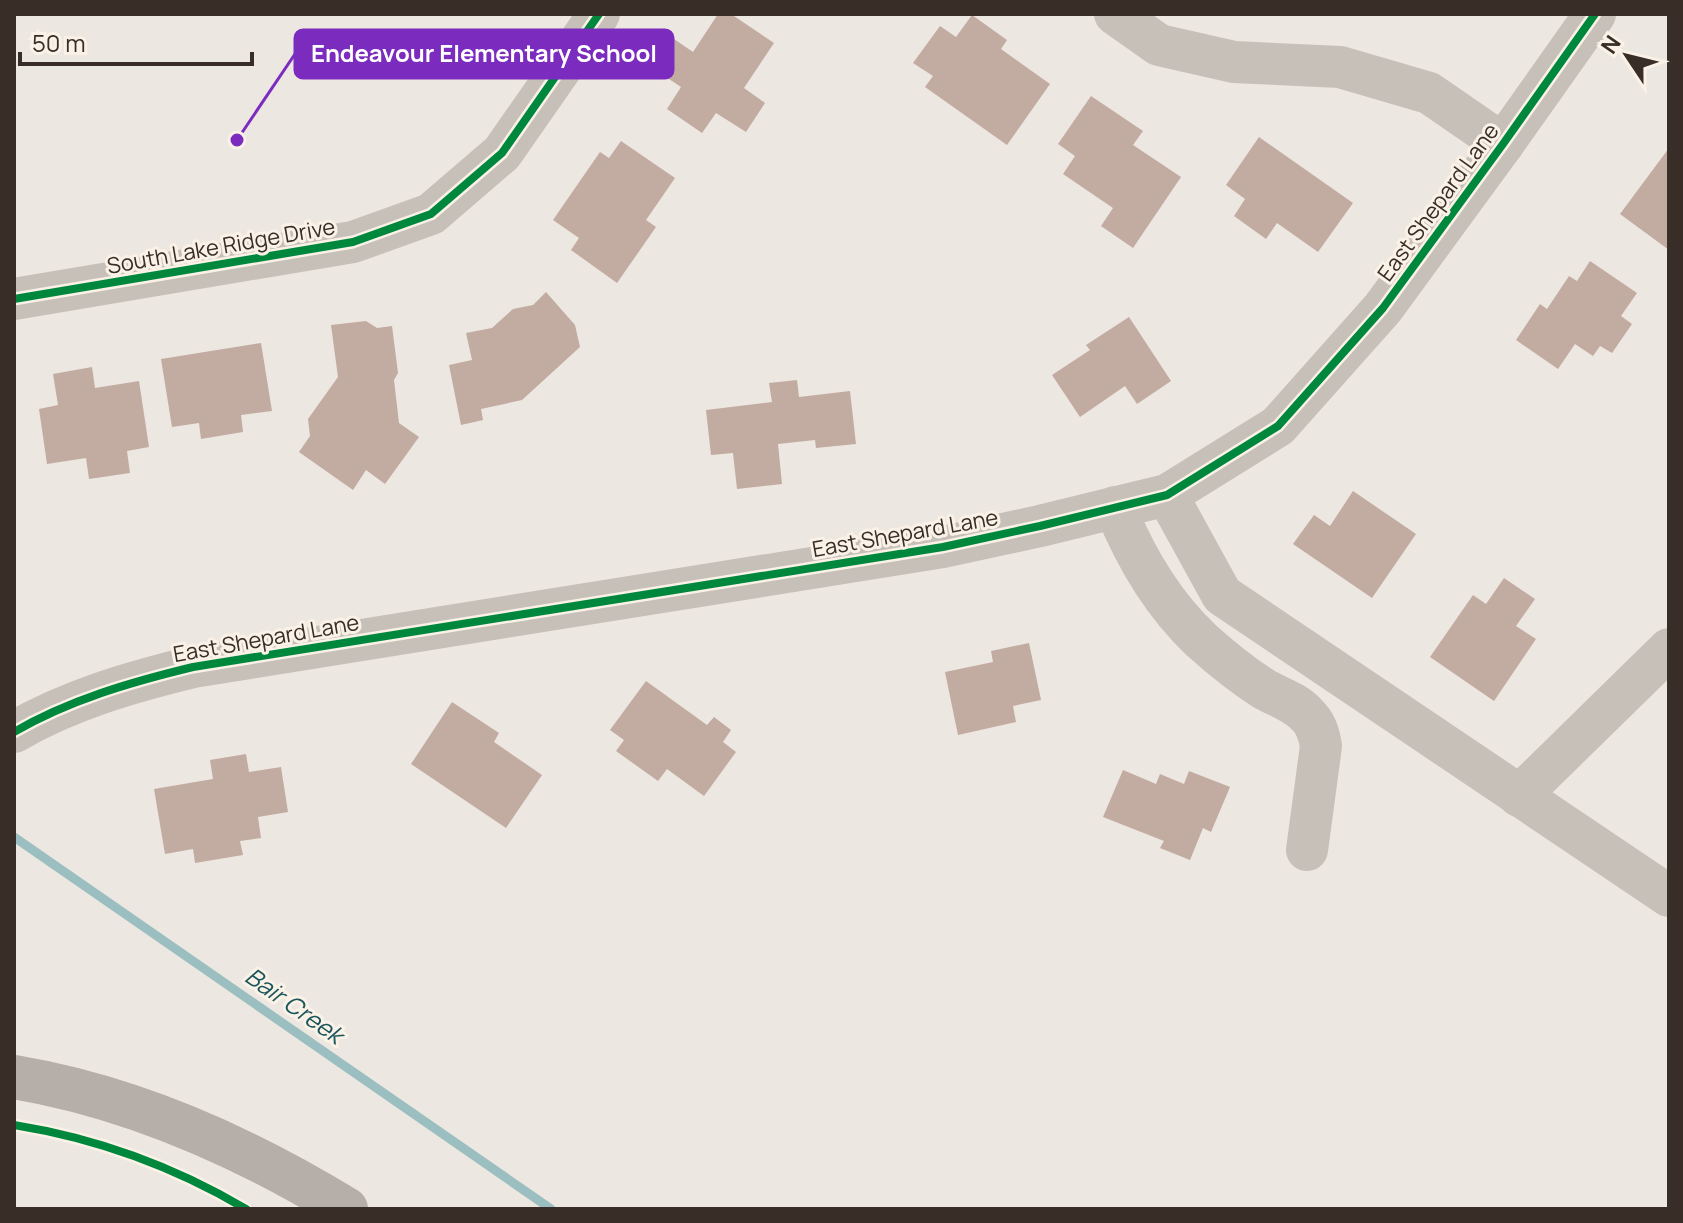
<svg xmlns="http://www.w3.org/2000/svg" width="1683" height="1223" font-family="Manrope,sans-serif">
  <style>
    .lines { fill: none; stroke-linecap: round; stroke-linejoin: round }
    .stream { stroke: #9bbfc0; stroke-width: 9 }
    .building { fill: #c2aba1 }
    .minor { stroke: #c7c0b9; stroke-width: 42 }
    .major { stroke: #b6aea8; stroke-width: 44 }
    .cycleway-casing { stroke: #fbf2e7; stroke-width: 13 }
    .cycleway { stroke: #00873e; stroke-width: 8 }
    .labels { text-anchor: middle; stroke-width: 6; stroke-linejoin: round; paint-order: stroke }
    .street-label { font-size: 22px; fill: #382d27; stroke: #fbf2e7 }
    .water-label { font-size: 24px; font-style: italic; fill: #1a565c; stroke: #fbf2e7 }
    .leader { fill: none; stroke: #7b2cbf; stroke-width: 3 }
    .callout-dot { fill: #7b2cbf; stroke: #fbf2e7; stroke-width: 3 }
    .callout { fill: #7b2cbf; stroke: #7b2cbf; stroke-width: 3 }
    .callout-label { font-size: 24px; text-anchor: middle; font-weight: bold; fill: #fff }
  </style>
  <rect width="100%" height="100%" fill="#ede7e1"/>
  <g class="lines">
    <!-- stream -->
    <path class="stream" d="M14,837L551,1209"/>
  </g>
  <!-- building -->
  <g class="building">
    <path d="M718,14H731L774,43L744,88L765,103L746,132L716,113L702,133L667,109L681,87L654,69L674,39L693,52Z"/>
    <path d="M972,15L1007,40L1001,49L1050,84L1007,145L925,87L933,76L913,63L940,26L956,37Z"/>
    <path d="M1091,96L1143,131L1133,145L1181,177L1133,248L1101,226L1113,208L1063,174L1075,156L1058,144Z"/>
    <path d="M1259,137L1353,203L1318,252L1277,223L1266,239L1234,216L1245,199L1226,185Z"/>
    <path d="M621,141L675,178L646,220L656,227L617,283L571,250L579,238L553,220L600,152L609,158Z"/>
    <path d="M1669,148V250L1620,214Z"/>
    <path d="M1590,261L1637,293L1621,316L1632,324L1612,353L1600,346L1593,356L1575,344L1558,369L1516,340L1540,304L1547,309L1569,276L1577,281Z"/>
    <path d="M546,292L575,325L580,347L522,400L481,409L483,420L461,425L449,365L472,360L466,333L492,328L513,309L533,305Z"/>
    <path d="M1129,317L1171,381L1137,404L1125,386L1080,417L1052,375L1090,350L1086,345Z"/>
    <path d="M366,321L377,328L392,326L398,373L394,380L399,423L419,437L385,484L366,470L353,490L299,452L310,436L308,419L338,377L331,325Z"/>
    <path d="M261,343L272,411L241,415L243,432L201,439L199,423L172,427L161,359Z"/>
    <path d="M92,367L95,388L139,381L149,447L127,451L130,473L89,479L86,458L47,464L39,409L58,405L53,374Z"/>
    <path d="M797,380L799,397L850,391L856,444L816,448L815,440L778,444L782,484L737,489L733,453L711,455L706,410L772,402L769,383Z"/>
    <path d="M1353,491L1416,534L1372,598L1293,544L1314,515L1330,526Z"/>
    <path d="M1504,578L1535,599L1516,626L1536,639L1494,701L1430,657L1473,595L1486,604Z"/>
    <path d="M1029,643L1041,700L1013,706L1016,722L958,735L945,672L993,662L991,651Z"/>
    <path d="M646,681L707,725L714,717L731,730L723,742L736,752L704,796L667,769L658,781L616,751L624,740L610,730Z"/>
    <path d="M452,702L499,733L494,742L542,775L506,828L411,764Z"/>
    <path d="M246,754L249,772L281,767L288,812L258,817L261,838L240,841L243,855L195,863L193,849L165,854L154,789L213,779L210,760Z"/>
    <path d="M1123,770L1156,784L1160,774L1184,784L1189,771L1230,787L1211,832L1203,828L1190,860L1160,848L1164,841L1103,817Z"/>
  </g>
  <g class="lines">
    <!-- minor -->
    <g class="minor">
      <path d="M1115,14L1159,45L1234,62L1340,67L1429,93L1503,144"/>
      <path d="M14,299L353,242L431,214L502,153L599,14"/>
      <path d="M1167,495L1222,595L1669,896"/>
      <path d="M1115,507C1135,557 1162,603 1201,640C1221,658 1242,675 1264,689C1278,697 1295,702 1306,714C1316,723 1319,734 1321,746L1307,850"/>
      <path d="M14,732C69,700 131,682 193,667L943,547L1040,526L1167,495L1278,426L1383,308L1503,144L1595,14"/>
      <path d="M1519,796L1669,649"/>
    </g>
    <!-- major -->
    <path class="major" d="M14,1077C133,1097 243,1146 346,1209"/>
    <!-- cycleway casing -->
    <g class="cycleway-casing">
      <g id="cycleway">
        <path d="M14,299L353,242L431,214L502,153L599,14"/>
        <path d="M14,732C69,700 131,682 193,667L943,547L1040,526L1167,495L1278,426L1383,308L1503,144L1595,14"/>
        <path d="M14,1125C95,1138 175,1167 246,1209"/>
      </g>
    </g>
    <!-- cycleway -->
    <use href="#cycleway" class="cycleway"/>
  </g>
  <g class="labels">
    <!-- street labels -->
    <g class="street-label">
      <text transform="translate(1438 202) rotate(-54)" y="8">East Shepard Lane</text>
      <text transform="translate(221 246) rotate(-10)" y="8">South Lake Ridge Drive</text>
      <text transform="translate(905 533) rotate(-10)" y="8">East Shepard Lane</text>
      <text transform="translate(266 638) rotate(-10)" y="8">East Shepard Lane</text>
    </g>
    <!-- water labels -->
    <g class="water-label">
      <text transform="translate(294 1006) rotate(35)" y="8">Bair Creek</text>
    </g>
  </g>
  <!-- callouts -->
  <path class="leader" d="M237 140L295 54"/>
  <circle class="callout-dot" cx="237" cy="140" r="8"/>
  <rect class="callout" x="295" y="30" width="378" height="48" rx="8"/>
  <g class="callout-label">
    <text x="484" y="62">Endeavour Elementary School</text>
  </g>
  <!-- border -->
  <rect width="1683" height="1223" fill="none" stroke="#382d27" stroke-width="32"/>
  <!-- north arrow -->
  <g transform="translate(1627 56) rotate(305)" stroke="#fbf2e7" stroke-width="6" paint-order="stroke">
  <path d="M0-6L14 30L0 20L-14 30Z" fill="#382d27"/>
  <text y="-12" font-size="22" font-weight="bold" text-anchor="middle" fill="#382d27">N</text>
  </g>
  <!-- scale -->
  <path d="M20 52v12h232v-12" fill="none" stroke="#382d27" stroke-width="4"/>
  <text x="32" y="52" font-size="24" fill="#382d27" stroke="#fbf2e7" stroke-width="6" paint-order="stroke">50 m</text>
</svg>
